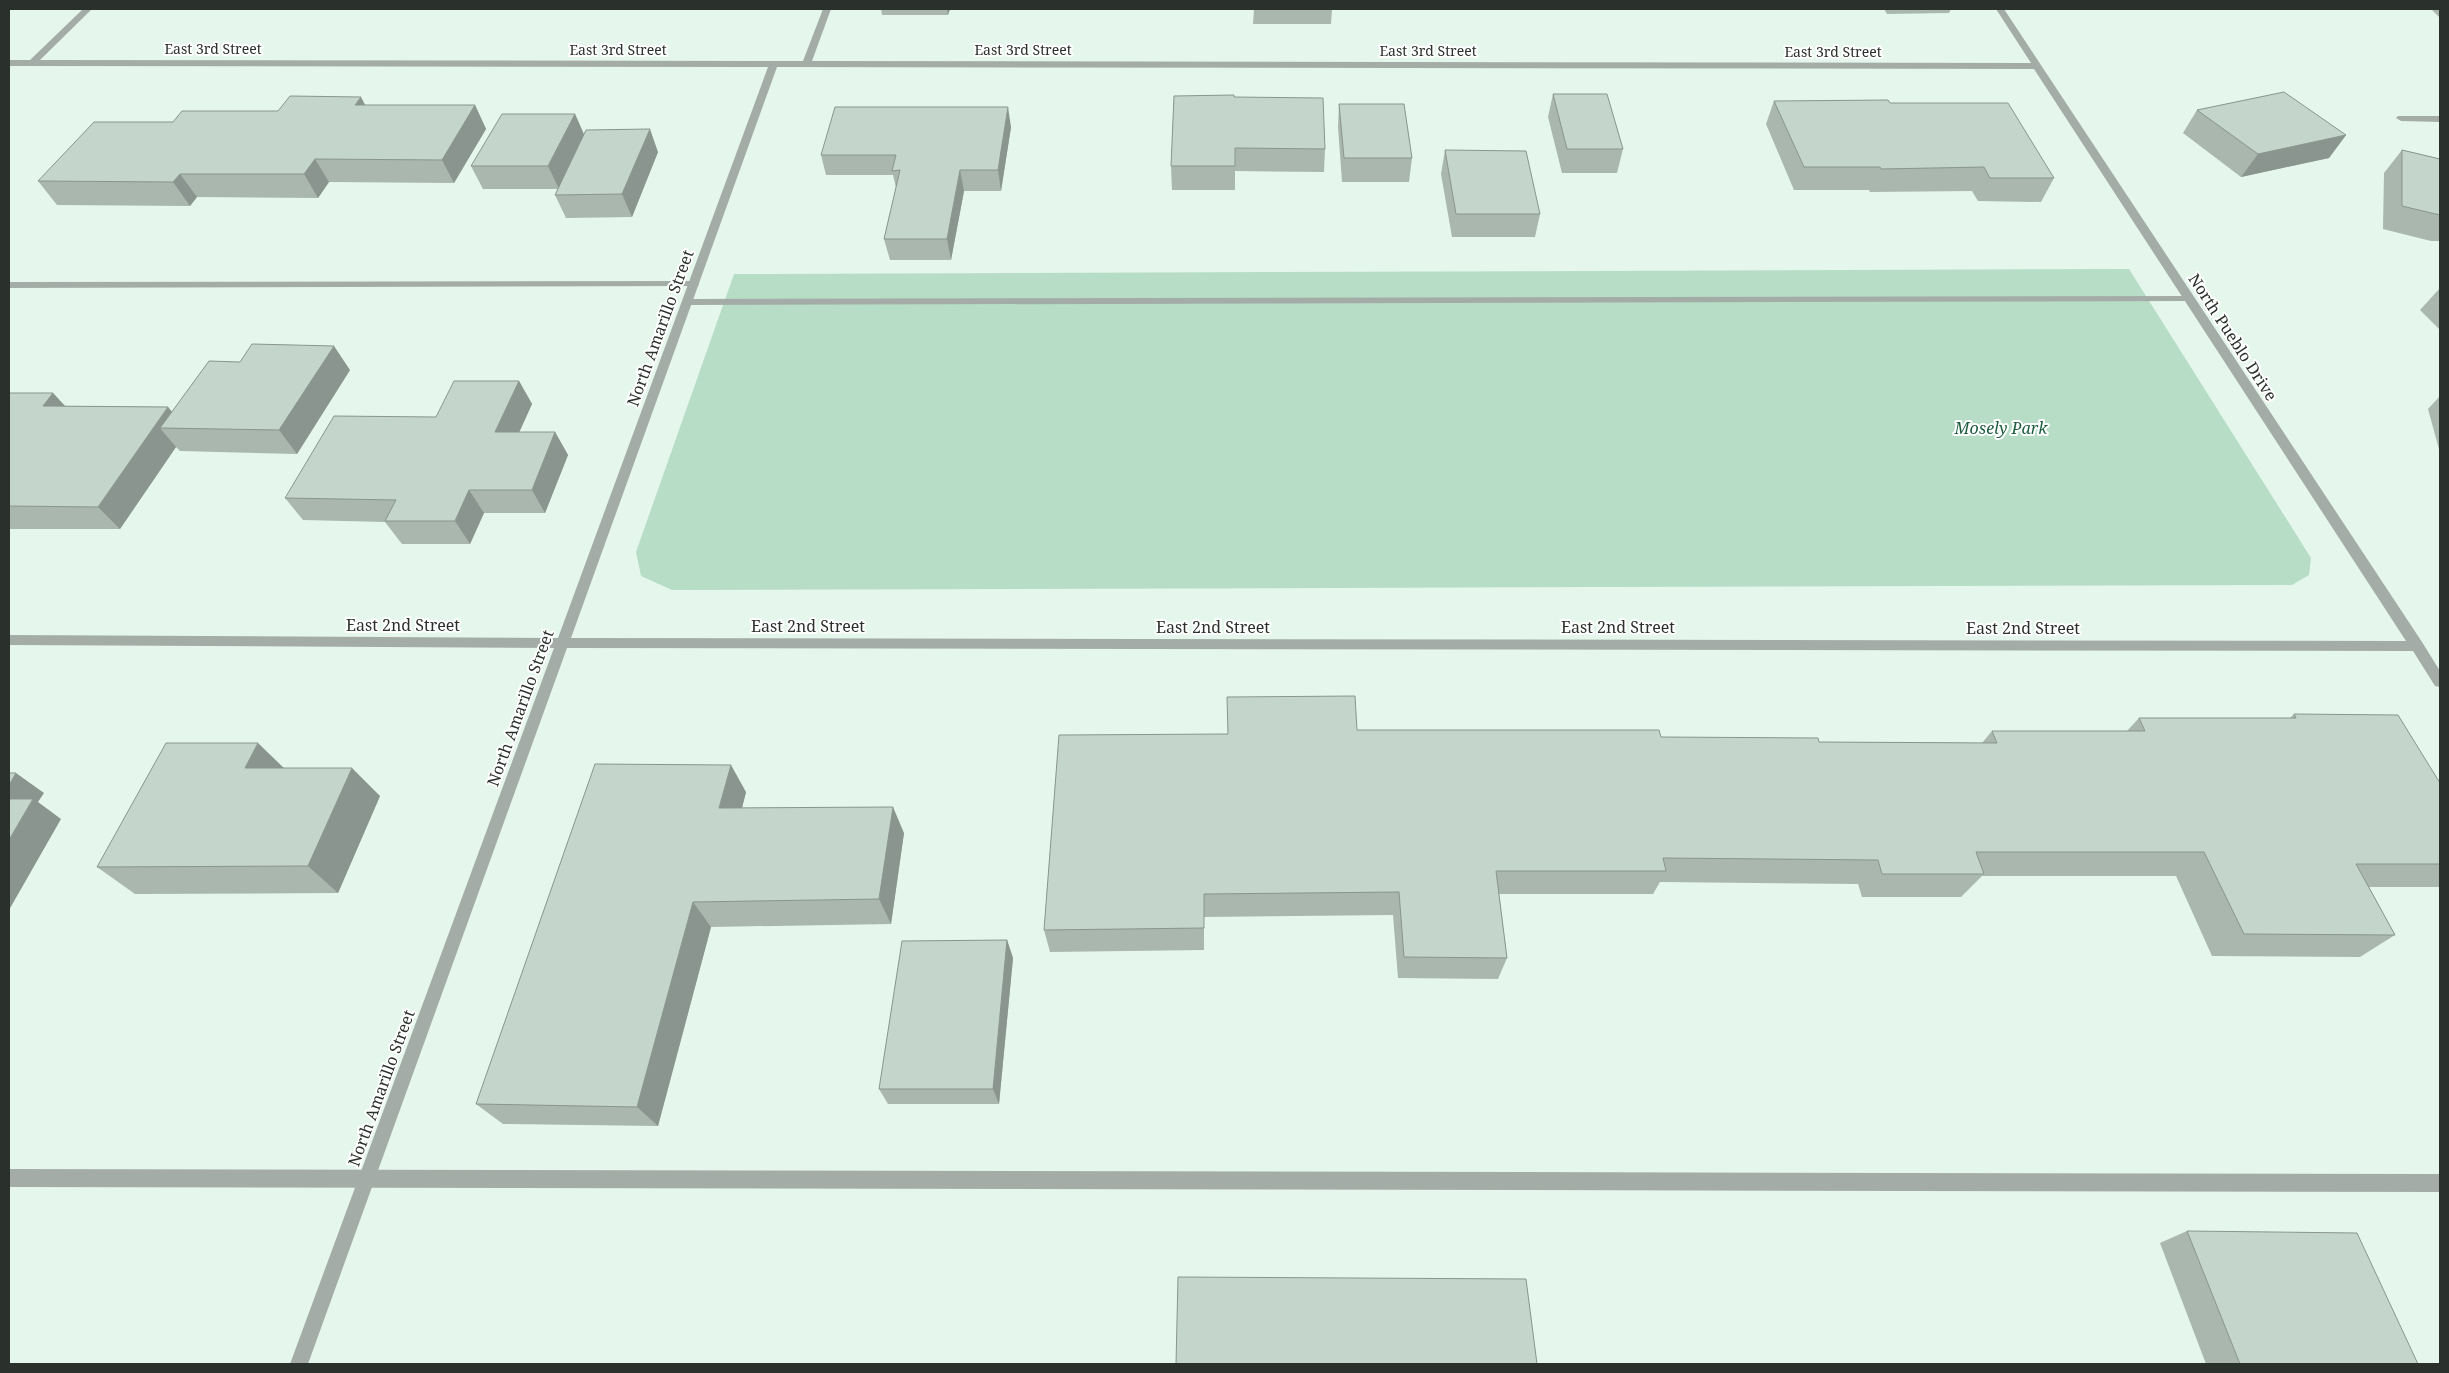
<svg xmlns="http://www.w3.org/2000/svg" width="2449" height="1373" font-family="'Noto Serif',serif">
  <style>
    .green { fill: #b7ddc6 }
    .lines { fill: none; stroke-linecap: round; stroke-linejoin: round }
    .service { fill: #a4aca7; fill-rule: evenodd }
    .minor { fill: #a4aca7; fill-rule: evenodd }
    .wall { fill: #a9b7af }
    .shaded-wall { fill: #89958e }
    .building { fill: #c4d5cb; stroke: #89958e }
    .labels { text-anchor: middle; stroke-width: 4; stroke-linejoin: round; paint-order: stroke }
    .far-street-label { font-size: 14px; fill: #2a312c; stroke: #fff }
    .street-label { font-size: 16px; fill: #2a312c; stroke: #fff }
    .park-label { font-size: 16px; font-style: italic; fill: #1c5d3e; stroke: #fff }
  </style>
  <rect width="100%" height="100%" fill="#e5f7ec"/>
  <!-- green -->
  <path class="green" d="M2129,269L2311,558L2309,575L2292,585L672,590L641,576L636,552L734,274Z"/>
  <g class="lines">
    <!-- service -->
    <g class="service">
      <path d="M694,281L699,284L698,286L9,288V282Z"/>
      <path d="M2188,296L2193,299L2192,301L689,305L684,302L689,299Z"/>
      <path d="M9,1169L2440,1174V1192L9,1187Z"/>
    </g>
    <!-- minor -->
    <g class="minor">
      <path d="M83,9H92L40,60L803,61L823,9H831L812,61L2031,63L1996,9H2004L2422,642L2440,671V687L2435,686L2413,651L567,648L308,1364H290L554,648L9,645V635L558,638L768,67L9,66V60H30ZM777,67L2034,69L2406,641L571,638Z"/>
      <path d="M2398,116H2440V122L2401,121L2396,118Z"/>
    </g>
  </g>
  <!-- wall -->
  <g class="wall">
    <path d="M881,9H950L948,15H882Z"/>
    <path d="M1254,9H1332L1331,24H1253Z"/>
    <path d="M1884,9H1951L1949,13L1887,14Z"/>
    <path d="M2431,9H2440V18Z"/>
    <path d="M1553,94L1623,149L1617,173H1562L1548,117Z"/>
    <path d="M1234,97L1325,149L1324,172L1235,171V190H1172L1171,166Z"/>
    <path d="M1774,101L1890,103L2054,178L2041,202L1978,201L1972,191L1870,192L1869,190H1794L1766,124Z"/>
    <path d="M1339,104L1412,158L1409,182H1342L1338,127Z"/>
    <path d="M365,105H475L486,129L454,183L329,182L318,198L197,197L190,206L57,205L38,181L278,111Z"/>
    <path d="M2197,110L2346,135L2329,158L2241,177L2183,133Z"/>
    <path d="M575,114L584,134L658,152L632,217L566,218L555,195L558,189H483L471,166Z"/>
    <path d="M1011,127L1001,191H964L951,260H890L884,239L896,188L893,175H826L821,155Z"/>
    <path d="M1445,150L1540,214L1535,237H1452L1441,174Z"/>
    <path d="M2402,150L2440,159V241H2431L2383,229L2384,173Z"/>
    <path d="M2440,288V330L2420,310Z"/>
    <path d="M350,370L297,454L180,451L176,447L120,529H9V393H53L65,406L168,407L172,412Z"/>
    <path d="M519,381L532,404L519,432H555L568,455L545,513H484L470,544H402L385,522L303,520L285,498L436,417Z"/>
    <path d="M2440,396V453L2428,409Z"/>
    <path d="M2294,714L2440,783V887H2369L2395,935L2360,957L2212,956L2176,876H1982L1961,897H1862L1858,884L1660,882L1653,894H1499L1507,958L1498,979L1398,978L1393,915L1204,917V950L1050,952L1044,930L1227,734L1357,730L1819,742L1982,743L1992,731H2127L2139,718H2290Z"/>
    <path d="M284,768L380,796L338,893L135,894L97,867Z"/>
    <path d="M746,792L742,808L904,833L891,924L711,927L658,1126L503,1124L476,1104Z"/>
    <path d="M1007,940L1013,958L999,1104H888L879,1089Z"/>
    <path d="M2187,1231L2418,1364H2206L2160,1243Z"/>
  </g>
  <!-- shaded-wall -->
  <g class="shaded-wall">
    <path d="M947,9H950L948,15Z"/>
    <path d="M361,97L373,120L355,105Z"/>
    <path d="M475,105L486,129L454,183L442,160Z"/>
    <path d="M1008,107L1011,127L1001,191L998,170Z"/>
    <path d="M575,114L585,137L559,189L548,166Z"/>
    <path d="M650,129L658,152L632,217L622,194Z"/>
    <path d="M2346,135L2329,158L2241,177L2258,154Z"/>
    <path d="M315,159L329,182L318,198L304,174Z"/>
    <path d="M960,170L964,191L951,260L947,239Z"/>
    <path d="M180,174L197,197L190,206L173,182Z"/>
    <path d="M334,346L350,370L297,454L279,430Z"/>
    <path d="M519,381L532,404L509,455L495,432Z"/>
    <path d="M53,393L74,416L43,406Z"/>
    <path d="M168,407L186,429L160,428L176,447L120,529L98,507Z"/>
    <path d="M555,432L568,455L545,513L532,490Z"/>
    <path d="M469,490L484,513L470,544L455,521Z"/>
    <path d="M258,743L288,772L245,768Z"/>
    <path d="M731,765L746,792L735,835L719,808Z"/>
    <path d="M352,768L380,796L338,893L308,866Z"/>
    <path d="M16,773L44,793L38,802L61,819L9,910V785Z"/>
    <path d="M893,807L904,833L891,924L879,899Z"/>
    <path d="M693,902L711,927L658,1126L637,1107Z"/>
    <path d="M1007,940L1013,958L999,1104L993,1089Z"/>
  </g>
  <!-- building -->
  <g class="building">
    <path d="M2284,92L2346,135L2258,154L2197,110Z"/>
    <path d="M1553,94H1607L1623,149H1567Z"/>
    <path d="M1234,95V97L1323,98L1325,149L1235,148V166H1171L1174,96Z"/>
    <path d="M290,96L361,97L355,105H475L442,160L315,159L304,174H180L173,182L38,181L94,122H173L182,111H278Z"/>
    <path d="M1888,100L1890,103H2008L2054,178H1990L1984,167L1881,169L1880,167H1804L1774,101Z"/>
    <path d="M1339,104H1404L1412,158H1344Z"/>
    <path d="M835,107H1008L998,170H960L947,239H884L900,170L892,171L896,155H821Z"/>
    <path d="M502,114H575L548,166H471Z"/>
    <path d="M650,129L622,194L555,195L586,130Z"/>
    <path d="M1445,150L1526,151L1540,214H1456Z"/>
    <path d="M2402,150L2440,159V215L2402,206Z"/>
    <path d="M252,344L334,346L279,430L160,428L209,361L240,362Z"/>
    <path d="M454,381H519L495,432H555L532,490H469L455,521H385L396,500L285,498L334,416L436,417Z"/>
    <path d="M9,393H53L43,406L168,407L98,507L9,506Z"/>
    <path d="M1355,696L1357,730H1659L1661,737L1818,738L1819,742L1997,743L1992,731H2145L2139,718H2296L2294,714L2398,715L2440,783V864H2356L2395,935L2244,934L2204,852H1976L1984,874H1882L1878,860L1663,858L1666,871H1496L1507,958L1404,957L1399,892L1204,894V928L1044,930L1059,735L1228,734L1227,697Z"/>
    <path d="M166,743H258L245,768H352L308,866L97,867Z"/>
    <path d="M595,764L731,765L719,808L893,807L879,899L693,902L637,1107L476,1104Z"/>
    <path d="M9,773H16L9,785Z"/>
    <path d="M9,799H33L9,840Z"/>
    <path d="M1007,940L993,1089H879L902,941Z"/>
    <path d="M2187,1231L2357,1233L2418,1364H2240Z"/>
    <path d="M1178,1277L1526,1279L1537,1364H1176Z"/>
  </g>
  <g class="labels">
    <!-- far-street labels -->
    <g class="far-street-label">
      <text x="213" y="54">East 3rd Street</text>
      <text x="618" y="55">East 3rd Street</text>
      <text x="1023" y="55">East 3rd Street</text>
      <text x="1428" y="56">East 3rd Street</text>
      <text x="1833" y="57">East 3rd Street</text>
    </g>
    <!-- street labels -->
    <g class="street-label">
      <text transform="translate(660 328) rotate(-70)" y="6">North Amarillo Street</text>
      <text transform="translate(2233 337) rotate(57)" y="6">North Pueblo Drive</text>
      <text x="403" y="631">East 2nd Street</text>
      <text x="808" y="632">East 2nd Street</text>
      <text x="1213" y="633">East 2nd Street</text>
      <text x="1618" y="633">East 2nd Street</text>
      <text x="2023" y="634">East 2nd Street</text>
      <text transform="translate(520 708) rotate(-70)" y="6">North Amarillo Street</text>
      <text transform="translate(381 1088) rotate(-70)" y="6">North Amarillo Street</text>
    </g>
    <!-- park labels -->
    <g class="park-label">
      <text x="2001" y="434">Mosely Park</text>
    </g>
  </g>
  <!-- border -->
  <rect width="2449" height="1373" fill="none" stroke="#2a312c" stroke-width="20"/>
</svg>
